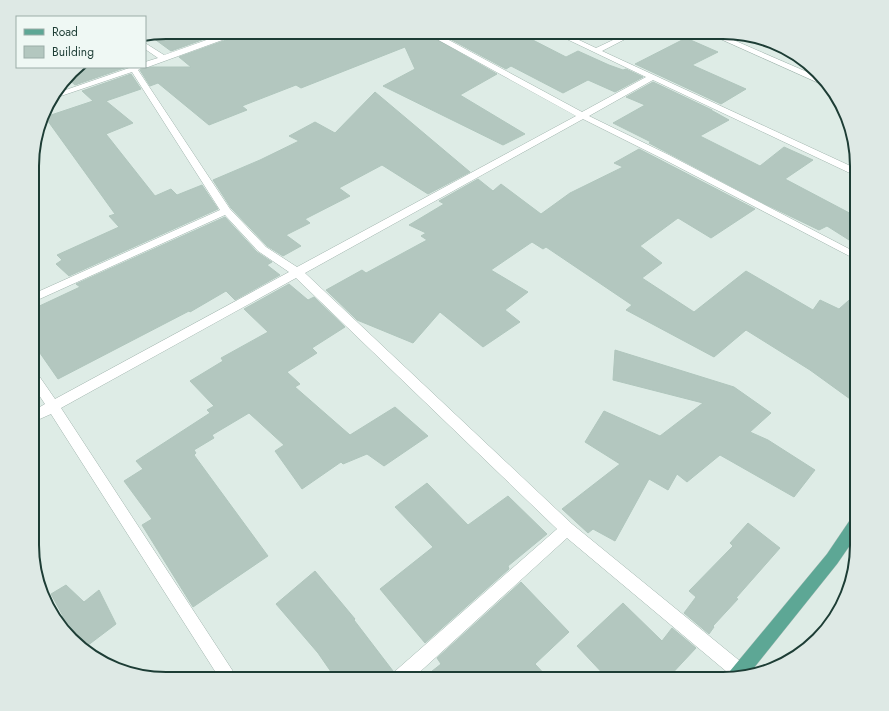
<svg xmlns="http://www.w3.org/2000/svg" width="889" height="711" font-family="Jost,sans-serif">
  <style>
    .building { fill: #b3c7bf; stroke: #b0c6bd }
    .lines { fill: none; stroke-linecap: round; stroke-linejoin: round }
    .street-casing { stroke: #a0b4ad; stroke-width: 1 }
    .primary-casing { stroke: #c0c9c6; stroke-width: 1 }
    .street { fill: #fff; fill-rule: evenodd }
    .primary { fill: #5da795; fill-rule: evenodd }
    .rim { fill: none; stroke: #1d3d35; stroke-width: 2 }
  </style>
  <rect width="100%" height="100%" fill="#deece6"/>
  <!-- building -->
  <g class="building">
    <path d="M166,32H224L171,51L149,35Z"/>
    <path d="M241,32H423L497,74L460,95L525,134L503,145L383,86L415,69L405,47L301,88L296,85L242,106L247,110L209,125L158,83L150,86L140,70L144,68L152,67H191L179,57L240,35Z"/>
    <path d="M437,32H510L525,36L566,57L578,51L609,65L623,70L626,69L643,77L615,92L588,80L563,93L511,66L506,69Z"/>
    <path d="M686,38L718,52L692,65L746,89L721,104L635,64Z"/>
    <path d="M76,67H127L75,85L67,78Z"/>
    <path d="M131,74L141,89L106,101L133,123L106,134L155,196L171,189L177,195L202,185L218,209L69,276L56,264L62,260L57,255L119,227L109,216L115,214L45,117L93,101L82,91Z"/>
    <path d="M653,82L712,110H711L729,120L700,136L760,166L784,147L813,160L785,179L857,217V245L827,226L819,230L765,204L649,143L651,142L613,123L645,105L626,97Z"/>
    <path d="M375,92L470,172L428,194L382,165L339,188L350,196L305,219L310,223L286,235L301,246L283,256L267,246L231,208L213,180L260,160L299,141L289,136L315,122L335,133Z"/>
    <path d="M639,149L755,209L711,238L678,218L640,246L662,263L642,278L694,312L746,271L813,310L820,300L839,309L857,293V404L810,370L746,330L714,357L626,310L632,305L546,247L543,249L532,242L491,270L528,292L505,310L520,322L483,347L440,312L413,343L357,320L326,290L362,270L366,273L427,240L421,236L426,233L409,225L444,204L439,201L478,179L493,191L501,184L541,214L570,193L623,167L614,163Z"/>
    <path d="M225,217L257,252L272,262L267,265L280,275L235,300L226,291L190,312L189,311L58,379L33,343V309L80,287L76,284Z"/>
    <path d="M289,284L308,300L314,297L345,327L312,348L317,353L287,372L300,384L295,387L350,435L395,407L428,436L384,466L367,454L343,464L341,462L302,489L275,451L284,445L249,413L212,435L214,438L194,450L196,453L194,455L268,556L193,607L142,525L152,519L124,481L143,469L136,461L210,413L207,410L214,406L190,381L223,361L221,358L268,332L244,309Z"/>
    <path d="M615,350L734,387L771,413L750,432L768,440L815,470L794,497L720,455L687,482L677,474L668,490L649,479L615,541L593,529L588,533L562,509L620,464L585,442L604,411L660,436L703,403L613,380Z"/>
    <path d="M427,483L468,525L508,496L547,534L508,566L509,569L425,643L380,589L433,547L395,507Z"/>
    <path d="M748,523L780,548L736,598L738,599L713,626L714,627L709,634L684,613L696,597L689,591L733,546L730,543Z"/>
    <path d="M315,571L355,619L354,620L393,671L390,679H336L318,653L276,604Z"/>
    <path d="M521,582L569,632L535,664L549,679H422L441,664L437,658Z"/>
    <path d="M66,585L84,602L99,590L116,624L83,649L77,646L58,620L63,616L51,594Z"/>
    <path d="M623,603L662,641L672,628L696,648L667,679H608L577,646Z"/>
  </g>
  <g class="lines">
    <!-- street casing -->
    <g class="street-casing">
      <g id="street">
        <path d="M229,32H240L239,34L148,67H144H145V62L158,58L145,49V43L164,55Z"/>
        <path d="M424,32H434L582,112L646,77L552,32H562L596,48L630,32H639L602,51L857,169V176L854,175L653,80L589,116L669,155L857,253V260L663,159L583,119L305,273L572,524L746,666L748,672L747,674L733,677L567,538L412,679H391L393,673L557,529L296,278L61,408L238,679H220L51,414L33,422V411L45,404L33,386V371L37,373L55,399L289,272L258,251L225,215L33,302V294L220,210L132,72L49,100L54,94L132,67H143L138,70L230,209L266,247L297,267L576,116Z"/>
        <path d="M705,32H715L821,78L826,84H821Z"/>
      </g>
    </g>
    <!-- primary casing -->
    <g class="primary-casing">
      <path id="primary" d="M857,516V535L837,564L749,674L728,678L730,671L827,554L852,517Z"/>
    </g>
    <!-- street -->
    <use href="#street" class="street"/>
    <!-- primary -->
    <use href="#primary" class="primary"/>
  </g>
  <!-- crop -->
  <path d="M0 0H889V711H0ZM166 39H723A127 127 0 0 1 850 166V545A127 127 0 0 1 723 672H166A127 127 0 0 1 39 545V166A127 127 0 0 1 166 39Z" fill="#dee9e5" fill-rule="evenodd"/>
  <path class="rim" d="M166 39H723A127 127 0 0 1 850 166V545A127 127 0 0 1 723 672H166A127 127 0 0 1 39 545V166A127 127 0 0 1 166 39Z"/>
  <!-- legend -->
  <rect x="16" y="16" width="130" height="52" fill="#eff8f4" stroke="#9bada8"/>
  <rect x="24" y="29" width="20" height="6" fill="#5da795" stroke="#9bada8"/>
  <text x="52" y="36" font-size="12" fill="#1d3d35">Road</text>
  <rect x="24" y="46" width="20" height="12" fill="#b3c7bf" stroke="#9bada8"/>
  <text x="52" y="56" font-size="12" fill="#1d3d35">Building</text>
</svg>
